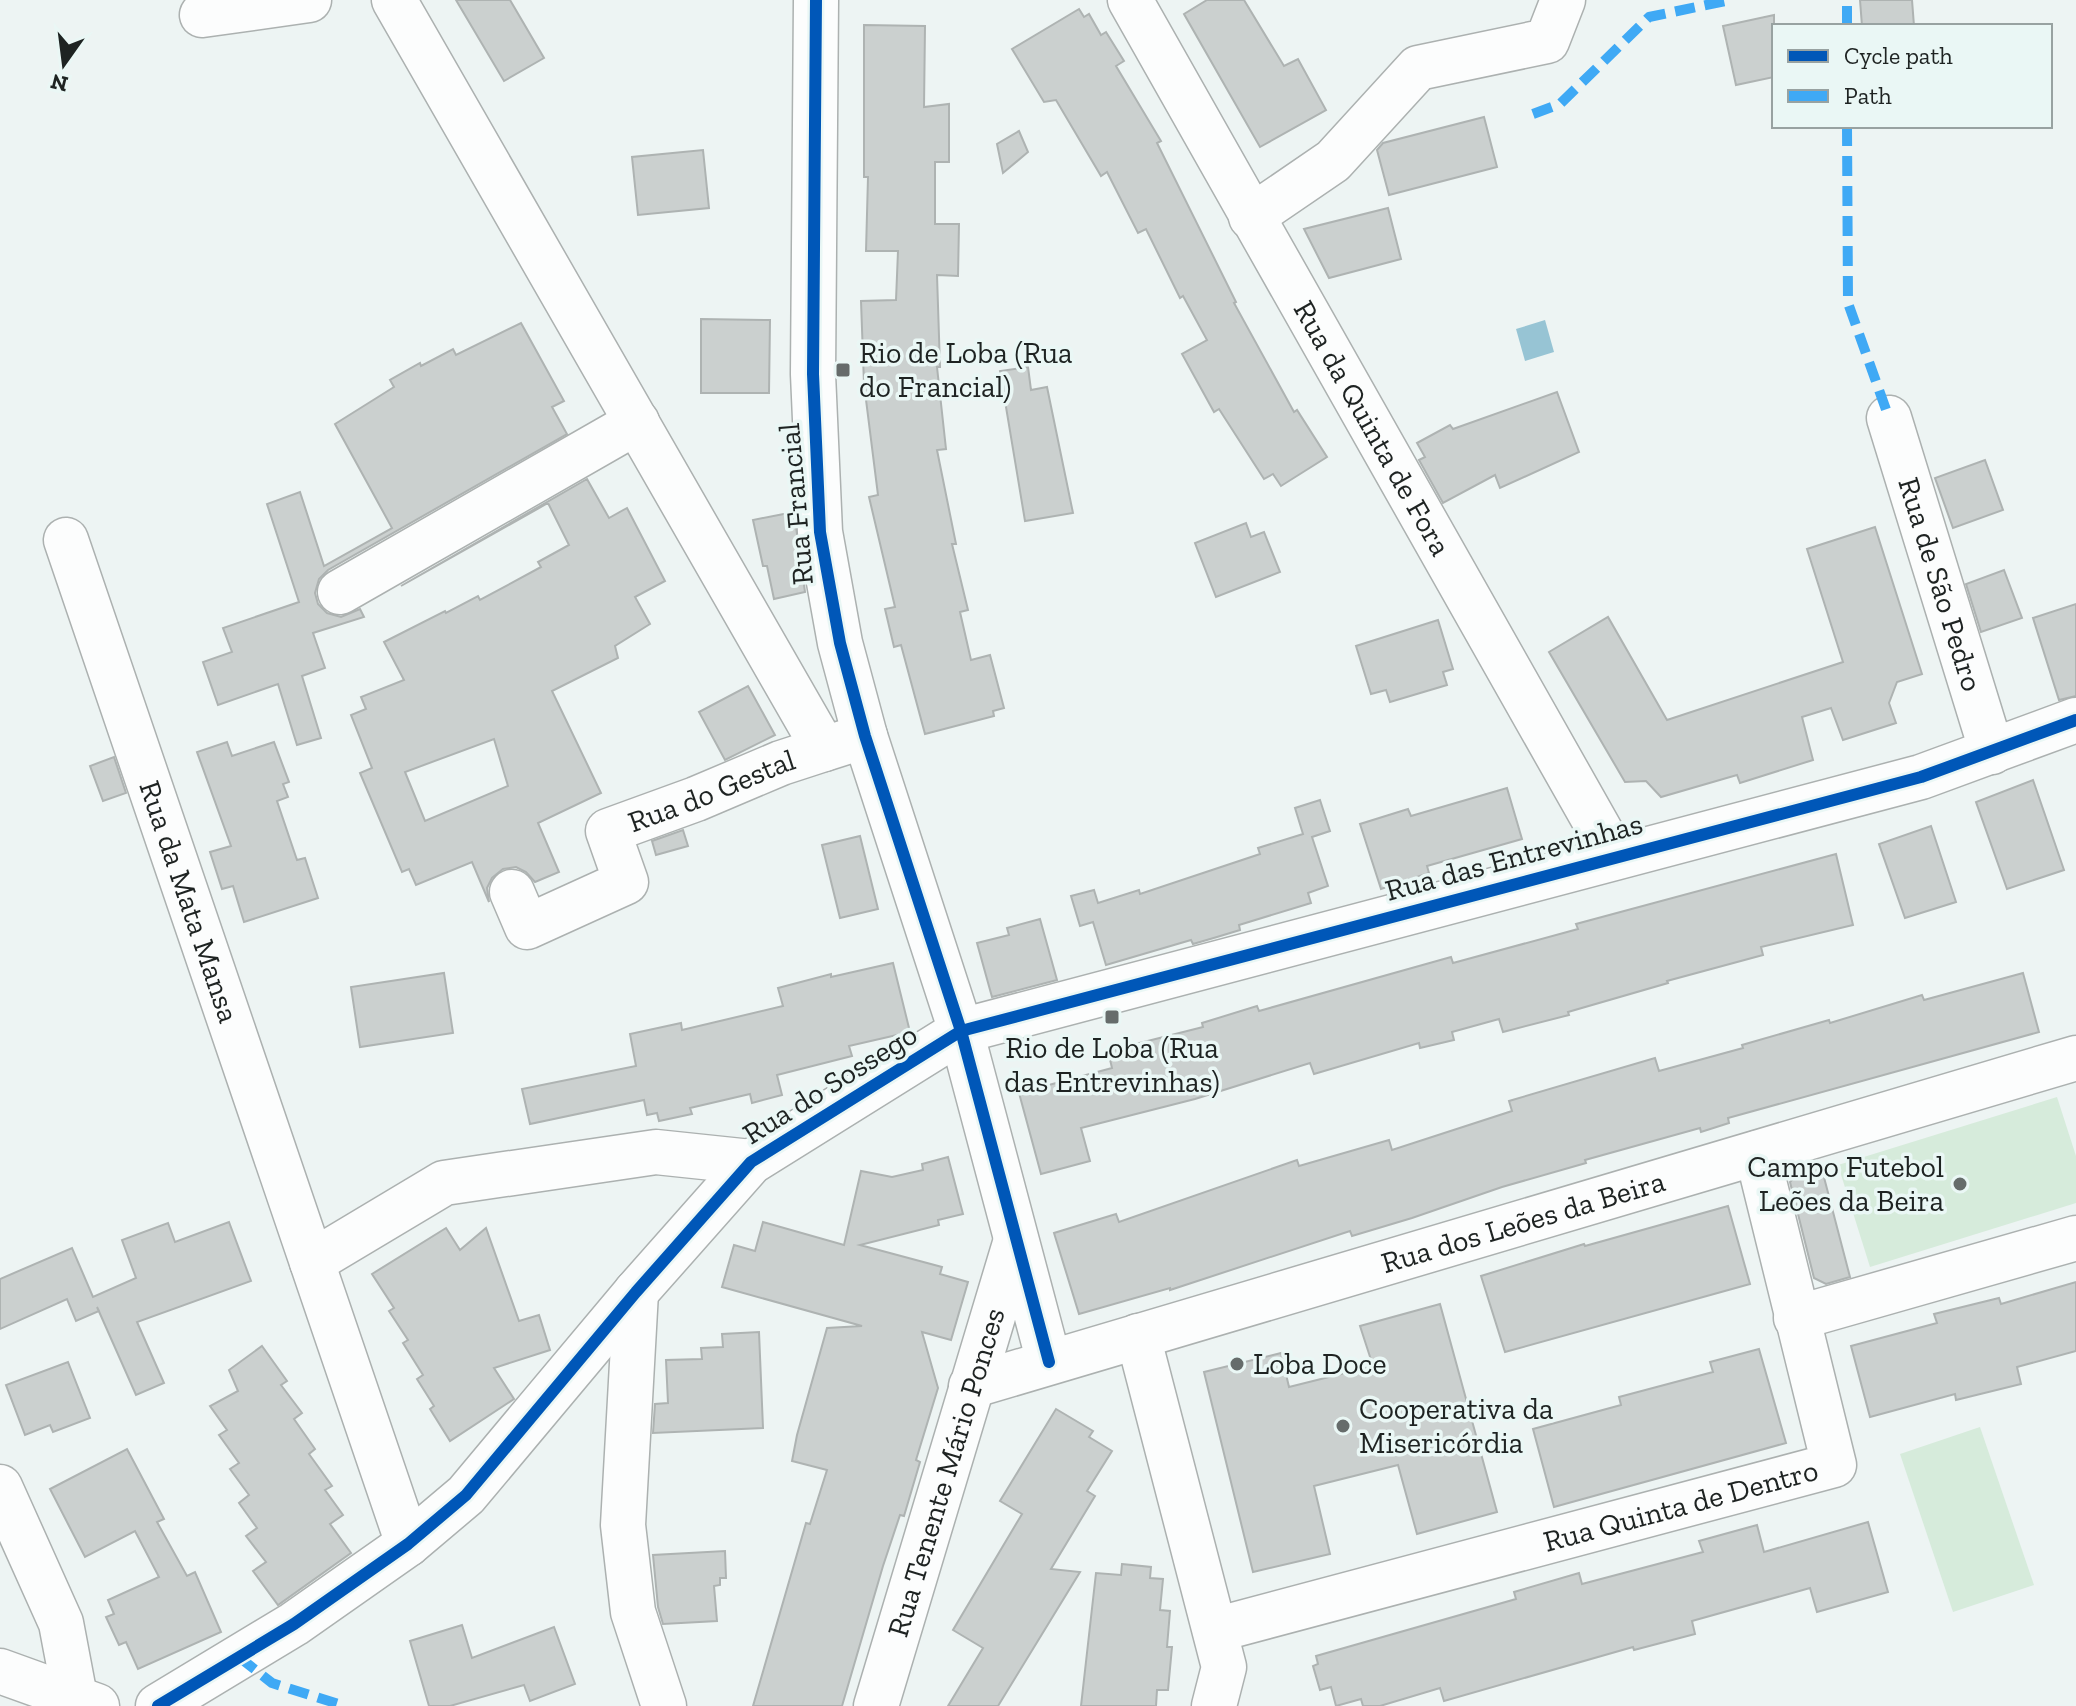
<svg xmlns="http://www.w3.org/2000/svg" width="2076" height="1706" font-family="'Zilla Slab',serif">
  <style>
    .green { fill: #d6ebdb }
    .water { fill: #97c4d4 }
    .building { fill: #cbd0cf; stroke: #aeb3b2; stroke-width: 2; fill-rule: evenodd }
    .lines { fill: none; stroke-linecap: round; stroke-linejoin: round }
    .minor-casing { stroke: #acb1b0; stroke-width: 47 }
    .minor { stroke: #fcfdfd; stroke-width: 44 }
    .quiet { stroke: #3fa9f5; stroke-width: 10; stroke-dasharray: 20 10; stroke-linecap: butt }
    .cycleway-casing { stroke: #eaf7f5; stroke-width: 17 }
    .cycleway { stroke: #0057b8; stroke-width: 12 }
    .poi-dot { fill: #666c6b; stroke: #eaf7f5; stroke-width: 3 }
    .labels { text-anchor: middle; stroke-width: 7; stroke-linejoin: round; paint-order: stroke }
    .poi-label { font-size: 30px; fill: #1e2322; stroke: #eaf7f5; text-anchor: start }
    .street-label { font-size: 30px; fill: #1e2322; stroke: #eaf7f5 }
  </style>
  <rect width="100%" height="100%" fill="#edf4f3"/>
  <!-- green -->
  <g class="green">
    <path d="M2057,1097L2076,1156V1203L1870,1267L1838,1165Z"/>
    <path d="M1980,1427L2034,1585L1953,1612L1900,1454Z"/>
  </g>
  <!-- water -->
  <path class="water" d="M1545,320L1554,352L1525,361L1516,329Z"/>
  <!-- building -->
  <g class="building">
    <path d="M456,0H510L544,58L504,81Z"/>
    <path d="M1207,0H1244L1284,66L1298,59L1326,110L1260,147L1184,14Z"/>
    <path d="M1860,0H1912L1914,26H1862Z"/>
    <path d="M1079,9L1084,17L1089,14L1101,35L1106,32L1124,61L1116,66L1161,141L1157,143L1236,302L1234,303L1294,412L1297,410L1327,457L1281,486L1273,474L1264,479L1219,409L1214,412L1182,354L1207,340L1183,296L1180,298L1146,229L1138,233L1107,172L1101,176L1056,100L1044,102L1012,49Z"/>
    <path d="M1774,15V77L1736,85L1723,26Z"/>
    <path d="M864,25L925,26L924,107L949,104V162H935V224H959L958,276L937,275L940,367H937L946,449L937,450L956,544H952L968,610L960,612L971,660L990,655L1004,708L993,711L994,716L925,734L901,645L894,647L885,609L895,607L869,497L878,495L864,384L861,301L896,300L898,251H866L868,177H864Z"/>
    <path d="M1484,117L1497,167L1389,195L1377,150L1383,143Z"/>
    <path d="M1019,131L1028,152L1003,173L997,144Z"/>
    <path d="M703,150L709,208L638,215L632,157Z"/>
    <path d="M1388,208L1401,259L1329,278L1304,229Z"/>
    <path d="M701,319L770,320L769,393H701Z"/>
    <path d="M521,323L564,401L552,407L567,434L328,570L319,579L315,593L318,604L327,613L341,617L360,609L364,617L313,633L325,668L302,676L321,738L297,745L278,684L218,705L203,662L232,652L223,628L299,602L267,504L300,492L324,566L392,528L335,424L394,387L390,380L420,363L421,366L453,349L456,355Z"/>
    <path d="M1028,367L1031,390L1047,387L1073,513L1025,521L1000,371Z"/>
    <path d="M1557,392L1579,452L1500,488L1495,475L1443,503L1419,460L1425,457L1417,443L1450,425L1453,429Z"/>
    <path d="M1985,460L2003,510L1953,528L1935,478Z"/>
    <path d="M587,479L609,518L627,508L665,581L635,597L650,624L615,646L618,658L552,691L601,793L538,823L559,872L535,882L526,872L516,867L503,869L492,878L487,888L489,902L472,862L416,885L409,869L402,872L360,773L372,768L351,715L366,709L361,697L404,680L384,642L445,611L446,613L478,596L480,600L541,567L538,562L569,545L548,503L401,586ZM494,739L508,786L425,821L405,772Z"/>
    <path d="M794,512L805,592L774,599L767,566H763L753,520Z"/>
    <path d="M1246,523L1251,537L1264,532L1280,572L1216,597L1195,543Z"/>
    <path d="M1875,527L1922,674L1897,682L1889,703L1896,723L1843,740L1831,708L1802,717L1813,760L1740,783L1737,775L1661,797L1646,781L1625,782L1549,652L1608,617L1667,720L1843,662L1807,549Z"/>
    <path d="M2004,570L2022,618L1981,632L1966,584Z"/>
    <path d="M2076,604V696L2059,700L2033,618Z"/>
    <path d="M1438,620L1453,669L1443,672L1447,685L1390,702L1386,690L1371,694L1356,646Z"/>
    <path d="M748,686L775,735L725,760L699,712Z"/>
    <path d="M227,742L232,756L274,742L289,782L283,784L288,797L277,801L297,860L305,858L318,898L244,922L233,886L222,889L210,852L231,846L197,752Z"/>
    <path d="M114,757L126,793L103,801L90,766Z"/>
    <path d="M2033,780L2064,870L2007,889L1976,802Z"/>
    <path d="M1507,788L1522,839L1427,866L1429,873L1381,889L1360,824L1408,809L1411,816Z"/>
    <path d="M1320,800L1330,831L1312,837L1328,886L1308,893L1311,903L1239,925L1240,930L1217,937L1193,944L1191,940L1106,965L1093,922L1080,926L1071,896L1094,890L1098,903L1139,890L1140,894L1260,854L1258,848L1303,834L1295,808Z"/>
    <path d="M1931,826L1956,902L1905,918L1879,844Z"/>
    <path d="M683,830L688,846L656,855L652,841Z"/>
    <path d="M860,836L878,909L840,918L822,845Z"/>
    <path d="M1836,854L1853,925L1761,947L1763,955L1667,981L1668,983L1568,1012L1569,1015L1503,1032L1499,1019L1452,1032L1454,1040L1420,1048L1419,1043L1314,1074L1310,1063L1195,1099L1081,1128L1090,1161L1041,1174L1019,1093L1112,1068L1108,1051L1203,1027L1202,1023L1257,1006L1259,1011L1451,957L1453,963L1578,929L1576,924Z"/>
    <path d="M1040,919L1057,980L992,997L977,943L1009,935L1007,928Z"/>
    <path d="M893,963L910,1032L849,1046L852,1056L777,1075L782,1095L752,1103L750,1094L690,1108L692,1114L659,1121L657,1113L647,1115L644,1100L530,1124L522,1089L636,1066L630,1034L681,1023L682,1030L783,1006L778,988L831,974V977Z"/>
    <path d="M444,973L453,1033L360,1047L351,987Z"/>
    <path d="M2023,973L2039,1032L1728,1118L1729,1123L1701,1132L1700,1128L1585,1160L1586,1163L1502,1187L1412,1218L1352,1236L1350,1231L1170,1290V1288L1079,1314L1054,1233L1116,1214L1119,1222L1297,1160L1299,1166L1389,1140L1392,1150L1512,1111L1509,1101L1655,1058L1659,1071L1743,1048L1742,1045L1829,1020L1830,1023L1922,995L1924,1000Z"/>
    <path d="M948,1157L963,1214L938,1220L939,1225L860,1245L942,1267L940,1274L968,1282L951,1340L922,1332L938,1388L916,1460L920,1462L904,1516L900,1515L883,1566L842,1706H753L806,1523L810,1524L827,1470L792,1461L797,1435L827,1328L862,1326L722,1287L734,1245L755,1251L763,1222L844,1245L861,1171L892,1177L923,1170L922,1164Z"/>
    <path d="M1820,1162L1850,1277L1826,1284L1814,1278L1790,1182L1803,1168Z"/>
    <path d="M1728,1206L1750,1284L1505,1352L1481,1276L1584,1244L1585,1246Z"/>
    <path d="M229,1222L251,1281L137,1322L164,1383L136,1395L97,1307L99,1311L76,1321L67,1299L0,1329V1279L72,1248L93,1297L136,1278L122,1240L168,1223L175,1242Z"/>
    <path d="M446,1228L460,1250L486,1228L519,1321L539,1315L550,1350L494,1368L514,1399L450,1441L430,1409L434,1406L417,1379L423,1375L403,1343L408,1340L389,1311L394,1308L372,1274Z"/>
    <path d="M2076,1282V1351L2017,1367L2021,1384L1956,1400L1955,1394L1870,1417L1851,1346L1937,1323L1934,1314L1999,1298L2001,1304Z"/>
    <path d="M1440,1304L1497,1512L1417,1534L1398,1465L1314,1486L1330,1554L1253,1572L1204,1372L1281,1353L1289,1387L1373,1366L1360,1326Z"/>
    <path d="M759,1332L763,1428L653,1433L655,1404L668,1403L666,1360L702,1359L701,1348L723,1347L722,1334Z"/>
    <path d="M262,1346L287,1381L281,1385L302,1413L294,1419L315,1449L309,1454L332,1486L325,1490L343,1515L330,1524L351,1553L278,1605L253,1571L266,1562L246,1536L257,1528L239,1503L249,1495L230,1469L239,1463L219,1435L227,1430L210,1406L238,1391L229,1370Z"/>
    <path d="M1759,1349L1786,1443L1554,1507L1533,1429L1621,1405L1619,1397L1713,1372L1710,1362Z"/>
    <path d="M68,1362L90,1418L53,1432L50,1425L25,1435L6,1385Z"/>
    <path d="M1056,1409L1093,1431L1089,1437L1112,1451L1087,1491L1095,1496L1051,1569L1080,1572L998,1706H948L983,1648L953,1630L1022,1514L1000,1501Z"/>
    <path d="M127,1449L164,1519L157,1522L187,1576L195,1572L221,1632L138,1669L126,1642L119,1645L106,1617L114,1614L108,1600L159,1577L135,1531L85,1557L50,1489Z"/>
    <path d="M1868,1522L1888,1592L1817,1612L1810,1588L1692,1621L1695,1634L1634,1650L1633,1647L1444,1701L1440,1688L1380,1706H1363L1361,1699L1336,1706L1331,1687L1320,1690L1313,1666L1318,1664L1316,1656L1516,1599L1514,1592L1579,1573L1582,1584L1703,1552L1699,1541L1757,1525L1764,1552Z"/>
    <path d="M725,1551L726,1578H720V1585L714,1586L717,1621L663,1624L658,1607L653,1555Z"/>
    <path d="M1122,1564L1151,1567L1150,1578L1163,1579L1160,1610L1170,1611L1167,1647H1172L1168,1690H1157L1156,1706H1081L1096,1573L1121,1575Z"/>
    <path d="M462,1625L472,1658L554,1627L575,1684L530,1701L524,1685L450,1706H429L410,1641Z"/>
  </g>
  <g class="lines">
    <!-- minor casing -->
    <g class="minor-casing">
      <g id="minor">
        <path d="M394,0L824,749L865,736"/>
        <path d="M816,0L813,374L820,532L840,643L865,736L961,1031L1049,1362"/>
        <path id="s1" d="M1130,0L1615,857"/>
        <path d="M202,15L309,0"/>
        <path d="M1251,217L1333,161L1418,68L1547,41L1563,0"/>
        <path id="s2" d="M1889,418L1992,752"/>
        <path id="s3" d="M66,540L408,1544"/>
        <path d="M340,592L637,422"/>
        <path id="s4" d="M512,892L527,927L626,882L608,831L696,799L781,763L824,749"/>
        <path d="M312,1262L444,1183L656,1152L751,1162"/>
        <path d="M636,1292L623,1525L633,1612L664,1706"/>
        <path d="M1796,1318L2076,1238"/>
        <path d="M1138,1336L1224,1667L1214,1706"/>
        <path id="s5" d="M971,1386L2076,1058"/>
        <path d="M0,1487L61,1623L75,1697"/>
        <path id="s6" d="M1215,1630L1834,1465L1757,1153"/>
        <path d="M0,1671L97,1706"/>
        <path d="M158,1706L294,1624L408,1544L466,1495L636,1292L751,1162L961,1031L1921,777L2076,720"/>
        <path id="s7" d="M876,1706L1016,1240"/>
      </g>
    </g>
    <!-- minor -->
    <use href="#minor" class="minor"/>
    <!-- quiet -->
    <g class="quiet">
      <path d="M1847,26V0"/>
      <path d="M1533,114L1560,104L1649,17L1730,0"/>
      <path d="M1847,126L1848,303L1889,418"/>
      <path d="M239,1657L272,1683L345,1706"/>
    </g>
    <!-- cycleway casing -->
    <g class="cycleway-casing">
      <g id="cycleway">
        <path d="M816,0L813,374L820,532L840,643L865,736L961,1031L1049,1362"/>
        <path d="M158,1706L294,1624L408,1544L466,1495L636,1292L751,1162L961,1031L1921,777L2076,720"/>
      </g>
    </g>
    <!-- cycleway -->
    <use href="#cycleway" class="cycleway"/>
  </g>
  <!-- markers -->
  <g class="poi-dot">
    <rect x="835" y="362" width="16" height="16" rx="4"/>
    <rect x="1104" y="1009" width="16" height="16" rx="4"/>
    <circle cx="1960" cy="1184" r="8"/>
    <circle cx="1237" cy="1364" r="8"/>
    <circle cx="1343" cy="1426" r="8"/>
  </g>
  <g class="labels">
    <!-- poi labels -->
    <g class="poi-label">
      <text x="859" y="363">Rio de Loba (Rua<tspan x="859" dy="34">do Francial)</tspan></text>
      <text x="1112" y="1058" text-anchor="middle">Rio de Loba (Rua<tspan x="1112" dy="34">das Entrevinhas)</tspan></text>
      <text x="1944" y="1177" text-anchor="end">Campo Futebol<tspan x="1944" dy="34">Leões da Beira</tspan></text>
      <text x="1253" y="1374">Loba Doce</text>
      <text x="1359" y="1419">Cooperativa da<tspan x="1359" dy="34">Misericórdia</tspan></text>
    </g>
    <!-- street labels -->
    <g class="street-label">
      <text dy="10" stroke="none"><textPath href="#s1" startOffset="492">Rua da Quinta de Fora</textPath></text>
      <text transform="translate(796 504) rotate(-95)" y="10">Rua Francial</text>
      <text dy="10" stroke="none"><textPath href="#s2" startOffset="174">Rua de São Pedro</textPath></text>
      <text dy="10" stroke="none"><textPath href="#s4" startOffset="312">Rua do Gestal</textPath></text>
      <text transform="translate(1514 857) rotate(-15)" y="10">Rua das Entrevinhas</text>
      <text dy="10" stroke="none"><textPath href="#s3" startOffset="382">Rua da Mata Mansa</textPath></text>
      <text transform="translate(830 1084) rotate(-32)" y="10">Rua do Sossego</text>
      <text dy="10" stroke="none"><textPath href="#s5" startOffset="576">Rua dos Leões da Beira</textPath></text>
      <text dy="10" stroke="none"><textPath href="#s7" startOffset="244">Rua Tenente Mário Ponces</textPath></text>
      <text dy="10" stroke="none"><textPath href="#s6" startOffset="482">Rua Quinta de Dentro</textPath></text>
    </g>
  </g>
  <!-- legend -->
  <rect x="1772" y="24" width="280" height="104" fill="#eaf7f5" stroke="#98a2a1" stroke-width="2"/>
  <rect x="1788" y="50" width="40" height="12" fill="#0057b8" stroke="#98a2a1" stroke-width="2"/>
  <text x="1844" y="64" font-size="24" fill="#1e2322">Cycle path</text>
  <rect x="1788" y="90" width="40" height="12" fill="#3fa9f5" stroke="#98a2a1" stroke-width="2"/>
  <text x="1844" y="104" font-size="24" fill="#1e2322">Path</text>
  <!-- north arrow -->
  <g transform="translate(64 64) rotate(194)" stroke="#eaf7f5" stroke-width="6" paint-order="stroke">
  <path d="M0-6L14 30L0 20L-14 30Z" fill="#1e2322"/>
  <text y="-12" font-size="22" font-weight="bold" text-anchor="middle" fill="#1e2322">N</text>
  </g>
</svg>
